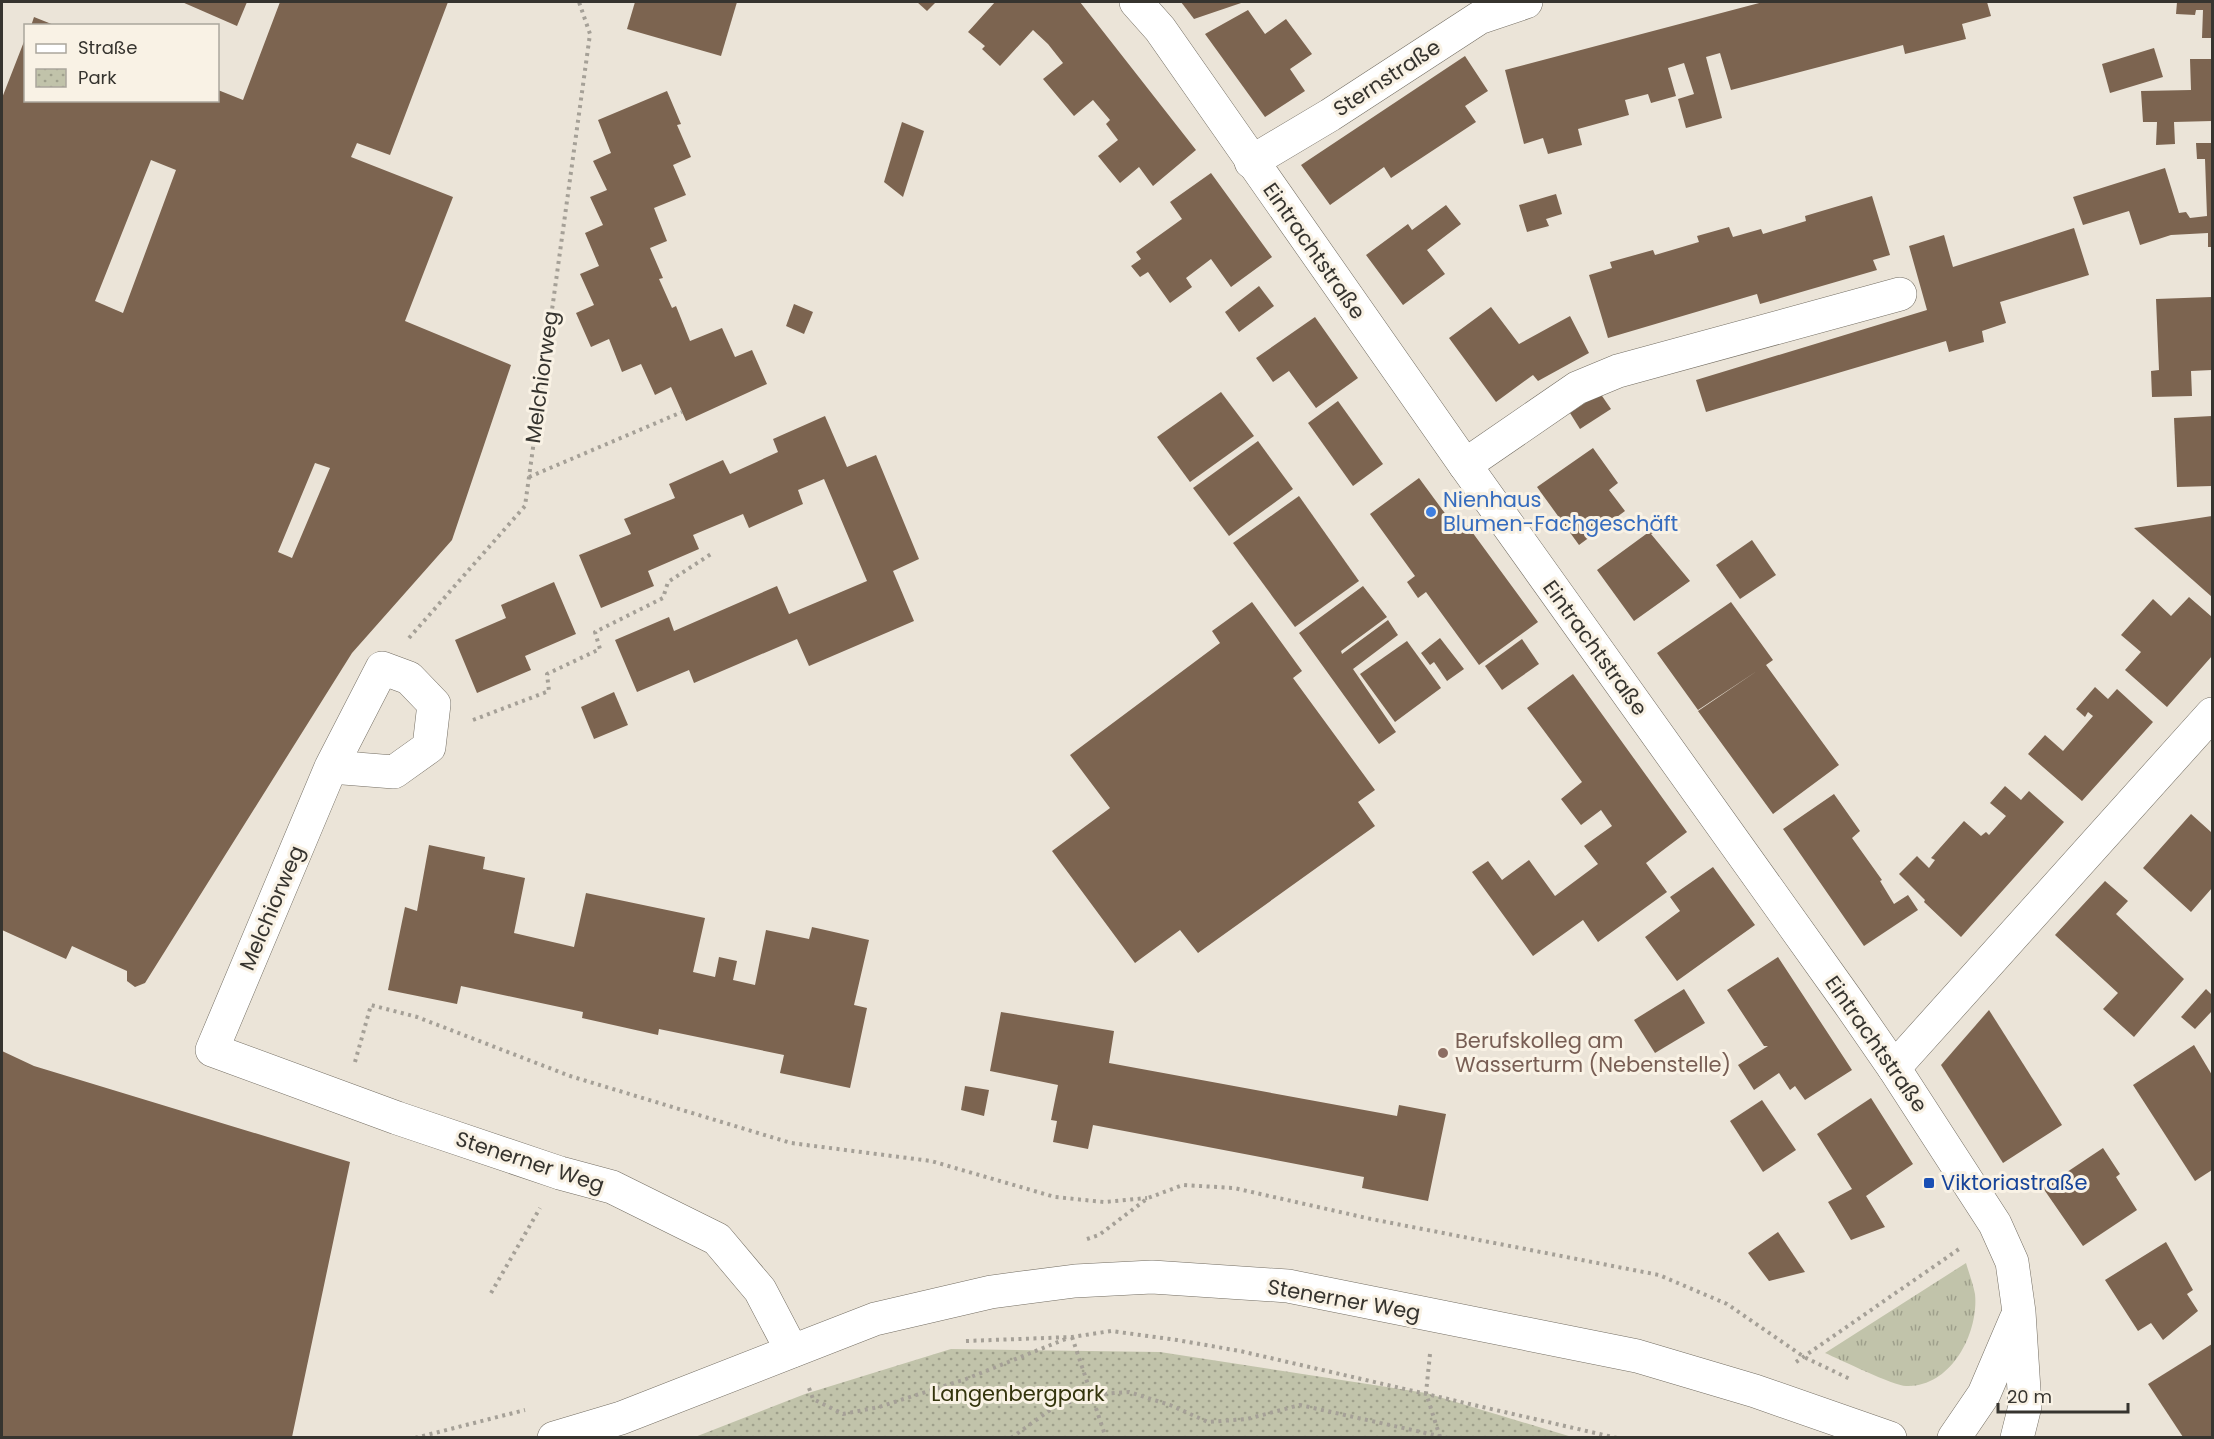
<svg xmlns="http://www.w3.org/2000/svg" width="2214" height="1439" font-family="Poppins,sans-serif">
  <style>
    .grass { fill: url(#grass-tufts) }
    .park { fill: url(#park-dots) }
    .building { fill: #7c6450; fill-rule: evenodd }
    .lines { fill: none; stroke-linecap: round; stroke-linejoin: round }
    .minor-casing { stroke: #736d62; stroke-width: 34 }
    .path { stroke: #a5a097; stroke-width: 4; stroke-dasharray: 3 4.5; stroke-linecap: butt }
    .minor { stroke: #fff; stroke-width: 33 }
    .shop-dot { fill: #3f7fe0; stroke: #f9f2e5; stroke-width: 2 }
    .education-dot { fill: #8d6e63; stroke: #f9f2e5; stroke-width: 2 }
    .transit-dot { fill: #1a4fb4; stroke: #f9f2e5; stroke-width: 2 }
    .labels { text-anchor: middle; stroke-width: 6; stroke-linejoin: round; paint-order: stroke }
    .street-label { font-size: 21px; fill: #36342f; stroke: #f9f2e5 }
    .shop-label { font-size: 21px; fill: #366cbe; stroke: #f9f2e5; text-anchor: start }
    .education-label { font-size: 21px; fill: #785e54; stroke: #f9f2e5; text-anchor: start }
    .transit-label { font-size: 21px; fill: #164399; stroke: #f9f2e5; text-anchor: start }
    .park-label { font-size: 21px; fill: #33340c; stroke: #f9f2e5 }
  </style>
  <defs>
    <pattern id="grass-tufts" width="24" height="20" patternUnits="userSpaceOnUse" patternTransform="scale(1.5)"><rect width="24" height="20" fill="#c1c3aa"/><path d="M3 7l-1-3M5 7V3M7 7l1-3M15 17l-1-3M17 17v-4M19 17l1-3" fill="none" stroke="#9e9f8b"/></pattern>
    <pattern id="park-dots" width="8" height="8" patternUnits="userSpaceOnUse" patternTransform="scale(1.5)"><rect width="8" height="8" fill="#c1c3aa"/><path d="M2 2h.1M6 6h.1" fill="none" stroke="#9e9f8b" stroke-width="1.8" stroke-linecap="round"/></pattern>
  </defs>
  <rect width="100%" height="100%" fill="#ebe4d8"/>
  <!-- grass -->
  <path class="grass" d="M1966,1263C1969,1273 1973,1284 1975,1294C1979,1333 1951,1388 1906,1386C1894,1386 1839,1359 1825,1353Z"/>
  <!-- park -->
  <path class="park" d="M951,1349L1160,1352L1426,1393L1572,1437H695L805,1394Z"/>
  <!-- building -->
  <g class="building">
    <path d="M182,2H247L237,26Z"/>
    <path d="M280,2H448L390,155L357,143L351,157L453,197L405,321L511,365L452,540L352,653L145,983L135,987L127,981V971L72,946L66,959L2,930V98L25,39L26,100H218V90L243,100ZM151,160L176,170L123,313L95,301ZM315,463L330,468L292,558L278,552Z"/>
    <path d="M635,2H737L721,56L627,29Z"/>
    <path d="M917,2H936L927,11Z"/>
    <path d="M995,2H1080L1196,150L1153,186L1139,167L1120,183L1098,156L1118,140L1106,124L1110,120L1093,100L1074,116L1043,79L1063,63L1048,44L1033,30L1000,66L982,49L985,46L968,32Z"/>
    <path d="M1181,2H1244L1194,19Z"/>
    <path d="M1763,2H1987L1991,16L1962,24L1966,39L1905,54L1903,45L1731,90L1720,53L1706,57L1722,118L1686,128L1678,99L1694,94L1684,63L1668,68L1676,96L1651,103L1648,94L1625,100L1629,115L1578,129L1582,145L1548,154L1543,138L1524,144L1505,70Z"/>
    <path d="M2177,2H2212V38H2202L2203,10H2196L2195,15L2176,14Z"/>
    <path d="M1248,10L1265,34L1286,19L1312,54L1290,69L1305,91L1265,117L1205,34Z"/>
    <path d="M34,17L54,25V26H31Z"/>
    <path d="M2154,48L2163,77L2110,93L2102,64Z"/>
    <path d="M1465,56L1488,91L1465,106L1476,122L1391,178L1384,167L1330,205L1301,165Z"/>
    <path d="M2190,59H2212V121L2174,122L2175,144L2156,145L2157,122H2143L2141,91L2191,90Z"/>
    <path d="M667,91L681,124L677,125L691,157L673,165L686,195L654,208L667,241L650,248L663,278L659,279L672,308L676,306L690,341L722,328L735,357L752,350L767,384L686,421L671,387L655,395L641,364L622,372L609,339L591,347L576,313L594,305L580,274L599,266L585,233L603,225L590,197L607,190L593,161L611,153L598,120Z"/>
    <path d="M902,122L924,131L903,197L884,182Z"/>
    <path d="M2196,143H2212V247H2208V233L2171,235L2140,245L2129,211L2083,225L2073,197L2165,168L2179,213L2186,212L2190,218L2207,216L2205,159H2197Z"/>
    <path d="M1211,173L1272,257L1231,287L1211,259L1186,278L1192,287L1170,303L1148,272L1140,277L1131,266L1141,259L1136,252L1182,219L1170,202Z"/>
    <path d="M1556,194L1562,214L1546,219L1549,226L1527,232L1519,205Z"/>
    <path d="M1872,196L1890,255L1873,260L1877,270L1760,304L1757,294L1608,338L1589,275L1612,268L1610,262L1653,250L1655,255L1699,242L1697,236L1729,227L1733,237L1761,229L1763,234L1806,221L1805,216Z"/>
    <path d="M1446,205L1461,224L1427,250L1445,274L1403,305L1366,255L1408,224L1412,230Z"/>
    <path d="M2074,228L2089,275L2000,302L2006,323L1982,331L1984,342L1949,352L1946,341L1706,412L1696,380L1927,310L1909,246L1944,235L1953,267Z"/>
    <path d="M1259,286L1274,306L1239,332L1225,312Z"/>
    <path d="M2212,297V370L2191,371L2192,396L2152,397L2151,371L2159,370L2156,299Z"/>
    <path d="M794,304L813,312L804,334L786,326Z"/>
    <path d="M1491,307L1519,344L1570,316L1589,353L1538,381L1533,375L1496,402L1449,338Z"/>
    <path d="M1315,317L1358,378L1316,408L1289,371L1273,382L1256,358Z"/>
    <path d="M1221,392L1254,436L1190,482L1157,437Z"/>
    <path d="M1600,393L1611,409L1580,429L1570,413Z"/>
    <path d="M1338,401L1383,464L1353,486L1308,423Z"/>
    <path d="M825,416L847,467L876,455L919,559L893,571L914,621L809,666L797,639L694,683L689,670L637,692L615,640L669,617L674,631L777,586L789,614L867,581L824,479L798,490L803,504L749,528L743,514L693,535L699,549L648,571L654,586L601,608L579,555L631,534L624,519L675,498L669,484L723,460L730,474L778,452L773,439Z"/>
    <path d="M2212,416V486L2177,487L2174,418Z"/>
    <path d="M1258,441L1293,489L1229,536L1193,488Z"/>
    <path d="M1593,448L1618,483L1609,490L1625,511L1579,545L1537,487Z"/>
    <path d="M1419,478L1458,531L1467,525L1538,622L1479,665L1426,592L1418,598L1407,582L1415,576L1370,514Z"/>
    <path d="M1299,496L1359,581L1295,627L1233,543Z"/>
    <path d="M2212,516V597L2134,528Z"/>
    <path d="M1653,529L1655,532L1651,534L1690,581L1634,621L1597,570Z"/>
    <path d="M1752,540L1776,575L1740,599L1716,565Z"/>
    <path d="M554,582L576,634L525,656L531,670L477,693L455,640L506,618L501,605Z"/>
    <path d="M1363,586L1387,617L1341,651L1342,654L1388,620L1398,635L1353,669L1396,732L1379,744L1299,633Z"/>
    <path d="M2189,597L2212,617V656L2167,707L2125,670L2141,652L2121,635L2153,599L2171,616Z"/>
    <path d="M1252,602L1302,671L1293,678L1375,790L1358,802L1375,826L1198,953L1180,930L1135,963L1052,851L1110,808L1070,755L1220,643L1212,631Z"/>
    <path d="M1731,602L1773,660L1766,665L1839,765L1773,814L1698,711L1757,671L1698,710L1657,653Z"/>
    <path d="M1440,638L1464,669L1447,681L1434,662L1430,665L1421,653Z"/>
    <path d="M1522,639L1539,664L1502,690L1485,666Z"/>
    <path d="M1407,641L1441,688L1395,722L1360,674Z"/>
    <path d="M1573,674L1687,832L1646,863L1667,892L1598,942L1583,920L1533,956L1472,872L1488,861L1502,880L1529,860L1555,896L1598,864L1584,846L1612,826L1601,810L1581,825L1561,799L1582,782L1527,708Z"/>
    <path d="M2095,687L2108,699L2117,689L2153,722L2082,801L2028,754L2045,735L2063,751L2093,716L2088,712L2085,717L2076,709Z"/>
    <path d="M614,692L628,725L594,739L581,707Z"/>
    <path d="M2005,786L2021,800L2029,791L2064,822L1961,937L1924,902L1925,900L1899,874L1917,856L1929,868L1935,860L1931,858L1964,821L1981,836L1986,832L1989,835L2006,816L1990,803Z"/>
    <path d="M1834,794L1860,831L1852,838L1882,880L1880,881L1894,904L1908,895L1918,910L1864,946L1783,829Z"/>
    <path d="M2191,814L2211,832L2212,830V888L2191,912L2143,868Z"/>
    <path d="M429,845L485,857L483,869L525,878L514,933L574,947L586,893L705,918L693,972L715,977L719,957L737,961L733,980L755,985L766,930L809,939L812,927L869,940L854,1005L867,1008L850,1088L780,1073L784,1055L659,1029L658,1035L582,1018L583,1012L461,986L457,1004L388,990L405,907L417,911Z"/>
    <path d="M1713,867L1755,925L1677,981L1645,937L1680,911L1670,897Z"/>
    <path d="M2105,881L2128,901L2116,914L2184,979L2134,1037L2103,1009L2118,993L2055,935Z"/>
    <path d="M1778,957L1852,1070L1805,1100L1795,1086L1790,1090L1779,1073L1754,1090L1738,1065L1768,1046H1764L1727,990Z"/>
    <path d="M1684,989L1705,1023L1655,1053L1634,1020Z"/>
    <path d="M2206,989L2212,995V1011L2195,1029L2181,1017Z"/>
    <path d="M1989,1010L2062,1125L2003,1163L1941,1065Z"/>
    <path d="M1001,1012L1114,1031L1109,1063L1397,1116L1399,1105L1446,1114L1428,1201L1362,1188L1364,1177L1093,1125L1088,1149L1053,1142L1057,1121L1051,1120L1058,1085L990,1071Z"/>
    <path d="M2194,1045L2212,1075V1170L2195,1181L2133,1085Z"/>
    <path d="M2,1051L34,1066L350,1162L292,1437H2Z"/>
    <path d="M965,1086L989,1090L984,1116L961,1110Z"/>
    <path d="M1871,1098L1913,1164L1866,1196L1885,1227L1851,1240L1828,1202L1852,1189L1817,1134Z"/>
    <path d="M1762,1100L1796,1150L1763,1172L1730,1121Z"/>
    <path d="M2103,1148L2120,1174L2116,1177L2137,1210L2083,1246L2043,1188Z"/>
    <path d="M1778,1232L1805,1272L1769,1281L1748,1253Z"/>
    <path d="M2166,1242L2193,1290L2187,1294L2198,1311L2163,1340L2151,1323L2138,1331L2105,1280Z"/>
    <path d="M2212,1344V1437H2183L2148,1384Z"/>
  </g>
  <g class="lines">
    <!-- minor casing -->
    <g class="minor-casing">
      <g id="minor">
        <path d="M1136,2L1160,29L1465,465L1849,1003L1894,1068L1995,1224L2012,1262L2019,1312L2025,1406L2017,1438"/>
        <path d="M1251,162L1330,115L1479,18L1526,2"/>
        <path d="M1465,465L1577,388L1618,371L1900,294"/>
        <path d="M331,767L382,668L409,678L434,704L429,747L394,772L331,767L212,1050L397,1118L560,1173L612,1187L717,1239L760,1290L792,1351"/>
        <path d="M1894,1068L2212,714"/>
        <path d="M554,1438L621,1418L875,1319L991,1292L1075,1281L1152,1277L1288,1286L1637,1356L1755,1391L1890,1438"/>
        <path d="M1954,1438L1984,1394L2016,1319"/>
      </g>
    </g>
    <!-- path -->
    <g class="path">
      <path d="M529,477L682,412"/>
      <path d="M409,638L525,506L590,34L579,2"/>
      <path d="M473,720L549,691L547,674L600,649L595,632L663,598L668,582L711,554"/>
      <path d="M355,1062L371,1005L417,1017L570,1076L791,1143L931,1161L1055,1197L1104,1202L1147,1198"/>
      <path d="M1087,1239L1099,1235L1148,1198L1183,1185L1234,1188L1371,1219L1659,1275L1727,1304L1804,1357L1852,1380"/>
      <path d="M491,1293L540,1208"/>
      <path d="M1072,1337L1106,1438"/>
      <path d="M966,1341L1072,1337L1111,1331L1177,1340L1240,1351L1617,1438"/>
      <path d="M1430,1354L1426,1393L1440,1437"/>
      <path d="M1796,1362L1962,1247"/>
      <path d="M809,1388L813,1399L843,1414L879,1407L966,1379L1068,1338"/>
      <path d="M415,1438L525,1410"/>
      <path d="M1011,1438L1053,1408L1090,1395L1129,1392L1170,1405L1208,1422L1247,1419L1300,1405L1448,1438"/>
    </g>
    <!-- minor -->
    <use href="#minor" class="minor"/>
  </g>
  <!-- markers -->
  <circle class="shop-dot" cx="1431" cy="512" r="6"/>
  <circle class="education-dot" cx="1443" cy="1053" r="6"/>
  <rect class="transit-dot" x="1923" y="1177" width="12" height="12" rx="3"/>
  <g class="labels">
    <!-- street labels -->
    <g class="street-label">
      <text transform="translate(1387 78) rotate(-33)" y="7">Sternstraße</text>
      <text transform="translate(1314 251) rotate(55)" y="7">Eintrachtstraße</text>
      <text transform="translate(542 377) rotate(-82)" y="7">Melchiorweg</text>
      <text transform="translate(1595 648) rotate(54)" y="7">Eintrachtstraße</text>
      <text transform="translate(272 908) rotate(-67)" y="7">Melchiorweg</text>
      <text transform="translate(1876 1044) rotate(55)" y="7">Eintrachtstraße</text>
      <text transform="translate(530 1162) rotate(18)" y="7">Stenerner Weg</text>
      <text transform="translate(1344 1300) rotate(10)" y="7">Stenerner Weg</text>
    </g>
    <!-- shop labels -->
    <g class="shop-label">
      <text x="1443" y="507">Nienhaus<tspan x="1443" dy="24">Blumen-Fachgeschäft</tspan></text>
    </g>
    <!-- education labels -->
    <g class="education-label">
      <text x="1455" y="1048">Berufskolleg am<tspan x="1455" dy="24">Wasserturm (Nebenstelle)</tspan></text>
    </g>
    <!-- transit labels -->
    <g class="transit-label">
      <text x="1941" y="1190">Viktoriastraße</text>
    </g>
    <!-- park labels -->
    <g class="park-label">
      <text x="1018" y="1401">Langenbergpark</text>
    </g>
  </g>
  <!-- border -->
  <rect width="2214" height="1439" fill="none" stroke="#36342f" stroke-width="6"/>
  <!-- legend -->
  <rect x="24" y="24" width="195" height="78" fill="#f9f2e5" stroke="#aba69c" stroke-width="1.5"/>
  <rect x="36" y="44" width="30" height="9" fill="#ffffff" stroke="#aba69c" stroke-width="1.5"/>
  <text x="78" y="54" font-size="18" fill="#36342f">Straße</text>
  <rect x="36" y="69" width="30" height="18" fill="url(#park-dots)" stroke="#aba69c" stroke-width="1.5"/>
  <text x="78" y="84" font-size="18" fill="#36342f">Park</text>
  <!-- scale -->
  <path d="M1998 1403v9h130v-9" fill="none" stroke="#36342f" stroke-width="3"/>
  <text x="2007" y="1403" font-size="18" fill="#36342f" stroke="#f9f2e5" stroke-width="4.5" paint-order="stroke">20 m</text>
</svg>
